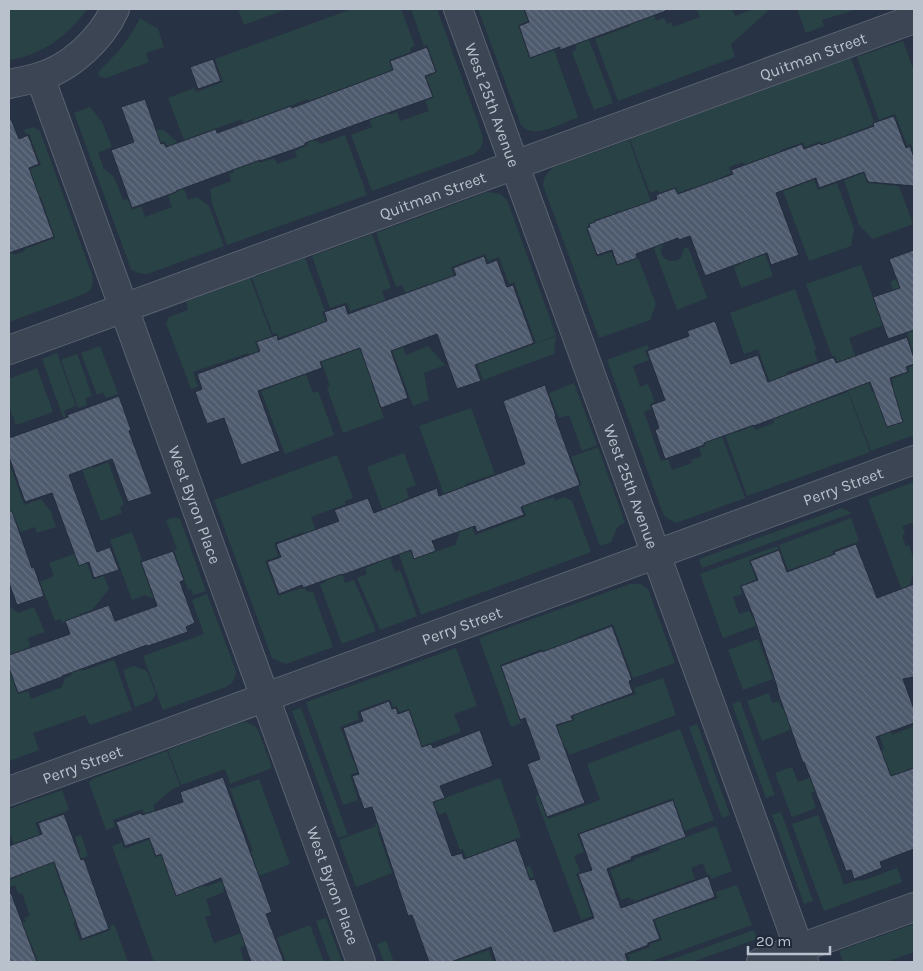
<svg xmlns="http://www.w3.org/2000/svg" width="923" height="971" font-family="Karla,sans-serif">
  <style>
    .grass { fill: #294245 }
    .building { fill: url(#building-back-hatch); stroke: #222c3b }
    .lines { fill: none; stroke-linecap: round; stroke-linejoin: round }
    .minor-casing { stroke: #5a6371; stroke-width: 30 }
    .minor { stroke: #3b4553; stroke-width: 28 }
    .labels { text-anchor: middle; stroke-width: 4.5; stroke-linejoin: round; paint-order: stroke }
    .street-label { font-size: 16px; fill: #b9c1cd; stroke: #202a39 }
  </style>
  <defs>
    <pattern id="building-back-hatch" width="6" height="6" patternUnits="userSpaceOnUse" patternTransform="scale(1.25)"><rect width="6" height="6" fill="#4e5a6d"/><path d="M-1 5l2 2M0 0l6 6M5-1l2 2" fill="none" stroke="#657081"/></pattern>
  </defs>
  <rect width="100%" height="100%" fill="#273344"/>
  <!-- grass -->
  <g class="grass">
    <path d="M9,9H87C68,36 42,55 9,60Z"/>
    <path d="M238,9H284V10L244,25Z"/>
    <path d="M352,9H401L415,46L410,48L411,52L389,60L393,72L355,84L309,101L308,99L243,123L242,119L184,140L168,98L194,88L196,92L223,82L215,59Z"/>
    <path d="M411,9H437L483,137C483,145 481,149 474,154L372,191L351,135L372,127L358,88L377,81L389,115L397,112L400,121L429,111L425,101L434,97L426,77L437,72L427,45L424,46Z"/>
    <path d="M478,9H525L524,10L528,21L518,25L530,59L554,50L578,117C568,121 542,134 532,131C528,131 524,128 521,125Z"/>
    <path d="M562,9H581L592,39L589,40L613,103L594,110L572,52L577,49Z"/>
    <path d="M696,9H732L735,16L754,9H770L731,44L735,57L618,101L595,39L630,26L629,21L653,12L656,21L664,18L667,24L671,22L673,27L700,17Z"/>
    <path d="M797,9H853L851,11L822,20L824,26L806,33Z"/>
    <path d="M140,18L158,29L164,47L146,53L149,62L106,78L100,77L98,74L99,71C118,53 128,41 140,18Z"/>
    <path d="M903,41L914,71V154L911,144L907,145L895,114L879,120L857,57Z"/>
    <path d="M851,58L874,122L872,123L873,125L849,134L863,172L848,178L834,142L823,146L821,141L805,147L803,142L781,150L793,186L746,168L743,162L729,167L731,173L720,178L732,212L694,192L692,188L678,193L676,187L659,193L658,190L650,193L630,139Z"/>
    <path d="M300,104L312,139L321,144L345,135L367,195L227,245L212,203L210,189L231,181L229,174L234,172L232,168L258,158L260,163L274,158L277,164L297,157L295,151L308,145L293,107Z"/>
    <path d="M90,107L102,122L112,147L98,153L104,169L114,177L123,200L128,199L132,210L141,206L145,217L172,207L168,196L177,192L164,157L181,180L188,200L197,197L209,206L224,246L147,274L138,273L131,269L74,113Z"/>
    <path d="M33,127L40,131L92,275C94,283 93,290 84,294L9,322V254L13,253L14,255L25,251V249L55,238L41,197L54,192L9,208V173L18,170L20,173L41,165L29,134H26L24,130Z"/>
    <path d="M157,130H164L176,141L178,145L168,149L165,141L155,145L128,146L132,140Z"/>
    <path d="M629,140L665,241H666C648,258 683,272 683,249L688,247L707,298L677,310L653,246L619,211L613,214V216L610,217L609,215L603,217V220H601L600,218L594,220V222L588,224L589,227L586,228L597,257L611,252L617,266L638,258L656,304L650,320L599,338L543,185C544,176 547,173 554,167Z"/>
    <path d="M864,173L867,183L899,186L913,224L873,239L859,225L844,180Z"/>
    <path d="M814,180L818,190L837,183L854,229L851,246L809,261L783,191Z"/>
    <path d="M488,192L500,194L507,200L556,335L536,343L514,282L509,284L499,257L488,261L485,254L451,267L465,305L428,289L426,285L405,293L402,285L396,287L376,233Z"/>
    <path d="M372,234L391,288L382,291L406,355L428,346L445,365L424,373L429,400L413,406L386,334L382,336L371,304L350,311L347,302L330,308L312,256Z"/>
    <path d="M730,234L760,240L773,276L741,288L734,267L741,264Z"/>
    <path d="M305,258L325,311L322,312L339,356L366,346L397,372L371,382L384,418L343,433L327,388L330,386L311,332L300,335L298,331L279,338L277,333L273,334L252,278Z"/>
    <path d="M861,265L883,325L849,338L865,383L869,382L872,392L893,385L892,379L909,372L908,368L914,365V435L871,451L835,356H832L806,284Z"/>
    <path d="M250,278L272,336L255,342L271,385L261,389L248,353L193,372L198,387L191,389L166,323L169,317L188,310L186,302Z"/>
    <path d="M896,279L901,292L914,288V354L907,334L909,333L890,282Z"/>
    <path d="M795,289L816,349L814,351L818,361L787,372L800,409L848,392L870,452L747,496L699,362L730,411L738,432L753,426L755,430L774,423L772,417L781,414L758,349L744,354L730,313Z"/>
    <path d="M496,324L507,354L556,336L554,354L483,380L471,348Z"/>
    <path d="M647,345L649,349L645,351L649,360L633,366L640,387L648,384L655,402L650,404L651,409L644,412L661,461L668,459L672,470L692,463L691,460L702,456L699,448L706,446L704,441L720,431L745,498L676,523L664,516L607,360Z"/>
    <path d="M100,346L118,394L106,398L103,392L97,395L81,353Z"/>
    <path d="M57,353L76,406L64,411L78,450L86,448L93,468L108,462L124,505L120,507L122,513L101,521L42,359Z"/>
    <path d="M77,354L92,396L85,399L87,405L78,408L61,360Z"/>
    <path d="M303,366L313,393L318,391L334,435L285,454L261,391L297,377Z"/>
    <path d="M37,368L53,412L16,425L9,406V379Z"/>
    <path d="M574,383L597,445L582,451L569,415L559,418L549,393Z"/>
    <path d="M471,408L495,474L465,484L467,492L461,495L475,535L526,516L512,478L526,473L537,502L554,497L555,501L564,497L572,501L591,552L421,615L367,467L404,453L416,485L406,489L409,498L406,499L410,508L396,517L409,551H410L414,559L455,545L459,535L419,426Z"/>
    <path d="M598,447L625,523L618,526L611,542L600,546L578,487L582,485L571,457Z"/>
    <path d="M337,455L353,498L345,501L346,504L311,517L322,547L330,545L342,576H343L345,583L354,580L376,631L342,644L320,584L326,582L312,543L308,544L304,532L274,543L278,556L265,561L278,596L302,588V589L305,588L306,591L313,592L333,647L286,664L272,658L214,500Z"/>
    <path d="M9,462L24,505L41,499L51,512L56,527L37,533L35,527L20,532L15,519L9,521Z"/>
    <path d="M914,482V522L902,526L905,534L902,536L906,546L909,545C915,564 916,568 909,587L902,590L868,499Z"/>
    <path d="M842,508L852,513L702,568L699,559Z"/>
    <path d="M176,517L180,519L206,591L193,595L191,589L188,590L174,550L177,549L166,520Z"/>
    <path d="M851,518L859,541L832,551L842,577L816,605L802,565L788,570L779,545Z"/>
    <path d="M132,532L142,560L140,561L152,594L156,593L153,597L151,598L145,595L132,600L110,540Z"/>
    <path d="M777,546L779,549L749,560L756,580L740,586L742,594L733,597L739,614L749,611L752,617L812,595L815,604L723,638L700,574Z"/>
    <path d="M83,551L93,580L104,576L109,589L92,610L80,614V616L62,623L61,619L55,621L40,582L54,576L49,563Z"/>
    <path d="M388,553L395,572L400,570L417,616L380,630L357,578L367,574L365,568L380,562L379,557Z"/>
    <path d="M630,584H640L648,589L675,663L633,678L613,624L578,637L579,641L545,656L542,649L500,665L521,723L511,727L479,638Z"/>
    <path d="M207,594L236,671C235,679 233,683 226,687L163,710L143,656L204,634L192,600Z"/>
    <path d="M9,606L18,613L34,607L45,632L28,638L30,647L9,655Z"/>
    <path d="M70,638L82,671L114,660L132,710L90,725L85,715L33,733L39,750L9,761V669L18,694L28,691L31,699L62,687L65,678L72,675L60,641Z"/>
    <path d="M758,639L773,679L743,690L728,650Z"/>
    <path d="M456,648L477,706L454,714L461,732L398,755L394,745L419,735L409,709L399,712L397,706L393,707L390,699L357,711L359,719L340,727L353,761L371,754L363,770L350,775L358,800L343,805L306,702Z"/>
    <path d="M134,666L147,671L156,694L151,701L135,707L123,670Z"/>
    <path d="M586,666L601,706L636,694L634,688L663,678L676,715L569,755L566,747L551,753L543,732L574,720L569,705Z"/>
    <path d="M769,693L772,703L779,701L782,709L785,708L792,729L762,741L747,701Z"/>
    <path d="M740,701L775,795L766,798L732,704Z"/>
    <path d="M301,708L348,835L338,838L292,711Z"/>
    <path d="M886,719L892,735L914,726V767L906,770L912,785L892,792L878,768L811,793L816,808L792,817L775,773L792,767L798,782L884,749L875,723Z"/>
    <path d="M246,722L255,726L258,730L272,768L230,784L225,769L181,785L168,750L241,723Z"/>
    <path d="M697,724L730,815L722,818L689,727Z"/>
    <path d="M680,729L714,820L685,831L673,798L577,834L584,852L574,856L580,872L576,874L592,916L581,920L535,796L539,795L548,819L600,800L587,764Z"/>
    <path d="M167,751L180,786L171,790L153,806L155,811L146,819L142,809L113,820L115,827L106,830L89,783L92,779Z"/>
    <path d="M500,778L521,837L490,849L500,876L530,866L534,877L507,886L546,911L553,930L504,948L474,878L463,849L460,850L446,812L439,815L437,811L378,832L392,873L356,887L339,840L376,826L375,823Z"/>
    <path d="M259,779L290,864L254,878L249,853L253,851L230,789Z"/>
    <path d="M62,790L69,810L35,823L51,863L80,853L75,837L81,835L88,856L55,868L65,896L94,886L98,898L71,908L76,921L73,922L80,941L111,930L110,926L114,924L128,962H38L31,943L9,951V941L22,935L18,924L26,922L24,918L30,916L22,893L18,894L15,885L9,887V880L24,874L11,836H9V809Z"/>
    <path d="M781,812L813,901L804,904L772,815Z"/>
    <path d="M818,815L844,885L858,880L862,881L897,868L902,882L824,911L792,824Z"/>
    <path d="M186,826L165,840L151,845L155,857L169,852L206,887L224,880L252,879L223,889L224,892L206,899L211,915L205,917L214,943L241,933L244,941H259L240,948L244,962H154L112,846L122,842L124,849Z"/>
    <path d="M716,826L732,871L711,879L709,874L707,875L703,863L691,868L695,879L635,901L634,899L631,900L629,897L621,900L610,870L634,861V859L660,850L659,847Z"/>
    <path d="M737,885L752,925L649,962H621L630,959L628,955L650,947V944L662,940L654,918L682,908L684,910L718,898L716,892Z"/>
    <path d="M326,918L342,962H331L316,921Z"/>
    <path d="M914,924V952L886,962H843L839,951Z"/>
    <path d="M310,925L324,962H286L277,938Z"/>
    <path d="M754,930L757,939L692,962H664Z"/>
    <path d="M386,941L394,962H384L377,944Z"/>
    <path d="M489,950L493,962H455Z"/>
  </g>
  <!-- building -->
  <g class="building">
    <path d="M524,9H666V11L560,50V47L530,58L519,26L529,22Z"/>
    <path d="M427,47L436,72L425,76L433,97L357,124L305,143V145L292,150L260,161V160L176,191V192L132,208L111,150L134,142L121,107L145,99L161,144L164,143L166,147L216,129L217,133L291,106L292,108L393,70L390,61Z"/>
    <path d="M213,59L221,81L198,89L190,67Z"/>
    <path d="M894,116L906,148L910,146L914,158V186L868,182L864,172L819,188L816,178L776,193L799,255L771,265L767,253L705,276L690,236L679,240L678,238L636,254L637,258L617,265L612,250L597,255L587,228L590,227L589,224L595,222V221L657,199L656,195L675,188L678,194L733,174L731,170L802,144L804,149L820,143L821,145L874,126L873,123Z"/>
    <path d="M11,119L19,139L28,135L39,164L29,168L54,237L9,253V120Z"/>
    <path d="M914,250V330L888,339L873,297L900,288L889,259Z"/>
    <path d="M484,256L487,264L497,260L507,287L513,285L534,343L475,365L481,381L457,389L437,334L391,351L408,398L381,408L360,348L320,362L322,368L258,391L280,451L241,465L224,418L207,424L195,392L202,389L197,374L260,351L256,342L277,335L278,340L327,321L324,312L345,305L348,314L456,275L453,268Z"/>
    <path d="M715,321L731,364L758,355L768,382L831,358H834L836,363L907,337L914,358V364L906,367L908,372L890,378L903,422L887,427L870,382L754,426V425L704,443V445L665,459L655,430L659,428L651,405L665,400L647,351L689,336L687,331Z"/>
    <path d="M545,385L556,416L555,417L580,485L521,507L524,515L477,532L475,526L432,541L436,551L414,559L411,550L342,575V574L303,588L302,585L279,594L267,562L281,557L276,544L339,521L334,510L368,498L374,513L437,488L439,496L525,464L503,401Z"/>
    <path d="M119,396L131,430L129,431L152,494L128,502L112,459L69,475L97,552L110,547L119,570L94,578L89,562L79,566L52,493L25,502L9,457V438L68,417L67,415Z"/>
    <path d="M9,511H12L32,568L34,567L44,596L17,605L9,583Z"/>
    <path d="M856,544L877,598L914,584V677L903,679L914,709V723L876,737L891,776L914,768V849L880,862L882,868L854,879L851,870L846,871L804,762L803,763L777,690H778L753,615L741,586L758,580L750,561L779,550L787,572L835,554L834,552Z"/>
    <path d="M173,551L184,580L180,582L195,623L186,627L188,632L148,646L147,645L62,676V677L18,693L9,668V655L70,634L65,621L109,605L115,621L157,606L141,562Z"/>
    <path d="M612,626L632,680L629,681L633,693L571,716L573,720L556,725L585,803L547,817L527,764L540,759L525,718L520,720L501,666L542,651V652Z"/>
    <path d="M389,701L392,709L396,708L398,714L409,710L422,747L431,744L433,748L480,730L493,766L440,786L445,798L433,802L452,856L462,853L464,859L516,840L530,880L535,879L554,932L594,918L578,874L592,870L579,834L673,800L686,837L631,857L632,859L607,869L621,908L708,876L715,897L653,920L660,939L648,943V945L625,954L628,962H496L491,947L451,962H429L412,915L408,916L372,807L364,809L352,776L359,774L343,728L363,721L360,712Z"/>
    <path d="M223,777L272,912L266,914L284,962H251L221,878L176,896L161,854L156,856L149,838L125,846L116,822L141,813L142,815L183,802L180,792Z"/>
    <path d="M64,814L81,860L84,859L109,929L82,939L54,862L9,879V846L42,834L38,823Z"/>
    <path d="M9,893H11L37,962H9Z"/>
  </g>
  <g class="lines">
    <!-- minor casing -->
    <g class="minor-casing">
      <g id="minor">
        <path id="s1" d="M458,9L804,962"/>
        <path id="s2" d="M40,77L361,962"/>
        <path d="M9,84C19,82 29,80 39,77C71,68 102,38 115,9"/>
        <path id="s3" d="M9,350L914,19"/>
        <path id="s4" d="M9,791L914,460"/>
        <path d="M761,962L914,907"/>
      </g>
    </g>
    <!-- minor -->
    <use href="#minor" class="minor"/>
  </g>
  <g class="labels">
    <!-- street labels -->
    <g class="street-label">
      <text dy="6" stroke="none"><textPath href="#s3" startOffset="856">Quitman Street</textPath></text>
      <text dy="6" stroke="none"><textPath href="#s1" startOffset="102">West 25th Avenue</textPath></text>
      <text dy="6" stroke="none"><textPath href="#s3" startOffset="451">Quitman Street</textPath></text>
      <text dy="6" stroke="none"><textPath href="#s1" startOffset="508">West 25th Avenue</textPath></text>
      <text dy="6" stroke="none"><textPath href="#s4" startOffset="888">Perry Street</textPath></text>
      <text dy="6" stroke="none"><textPath href="#s2" startOffset="455">West Byron Place</textPath></text>
      <text dy="6" stroke="none"><textPath href="#s4" startOffset="482">Perry Street</textPath></text>
      <text dy="6" stroke="none"><textPath href="#s4" startOffset="78">Perry Street</textPath></text>
      <text dy="6" stroke="none"><textPath href="#s2" startOffset="860">West Byron Place</textPath></text>
    </g>
  </g>
  <!-- border -->
  <rect width="923" height="971" fill="none" stroke="#b9c1cd" stroke-width="20"/>
  <!-- scale -->
  <path d="M748 946v8h82v-8" fill="none" stroke="#b9c1cd" stroke-width="2.5"/>
  <text x="756" y="946" font-size="15" fill="#b9c1cd" stroke="#202a39" stroke-width="4" paint-order="stroke">20 m</text>
</svg>
